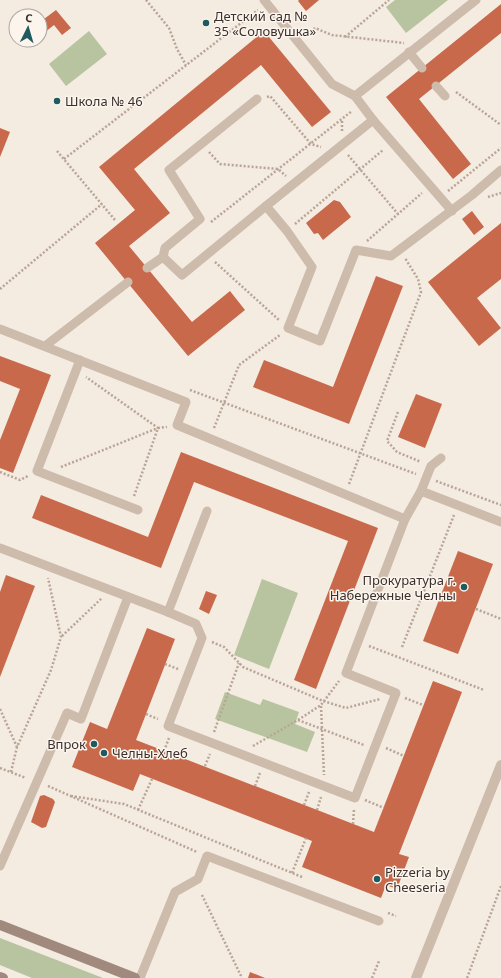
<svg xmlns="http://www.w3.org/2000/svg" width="501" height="978" font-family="'Noto Sans',sans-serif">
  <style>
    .green { fill: #b8c4a0 }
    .building { fill: #c8694b }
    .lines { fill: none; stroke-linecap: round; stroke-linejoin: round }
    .path { stroke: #b9a596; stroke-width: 2.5; stroke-dasharray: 2 2; stroke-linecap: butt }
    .service { stroke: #cdbbac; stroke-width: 9 }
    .minor { stroke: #cdbbac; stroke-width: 10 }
    .secondary { stroke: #a18a7d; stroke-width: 10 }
    .poi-dot { fill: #1f5a5e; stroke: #fbf5ee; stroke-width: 1.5 }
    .labels { text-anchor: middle; stroke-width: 3; stroke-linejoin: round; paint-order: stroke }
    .poi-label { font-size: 13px; fill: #3b302b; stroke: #fbf5ee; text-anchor: start }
  </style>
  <rect width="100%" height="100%" fill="#f4ebe1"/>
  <!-- green -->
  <g class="green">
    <path d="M395,0H448L406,33L386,7Z"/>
    <path d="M89,31L107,54L66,86L49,64Z"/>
    <path d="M262,579L298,593L269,669L234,655Z"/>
    <path d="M225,692L260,705L263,699L299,712L295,724L315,732L307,752L215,719Z"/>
    <path d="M0,938L103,978H32L0,965Z"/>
  </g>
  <!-- building -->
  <g class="building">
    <path d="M299,0H319L306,11L298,1Z"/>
    <path d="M501,4V33L419,99L471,164L453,179L386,97Z"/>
    <path d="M56,10L71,28L62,35L54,25L40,36V22Z"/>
    <path d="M264,31L331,112L312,127L261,65L134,169L170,213L129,246L192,322L230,291L245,310L188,356L95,243L135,210L99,167Z"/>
    <path d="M0,128L10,132L0,157Z"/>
    <path d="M334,200L340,202L351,217L323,240L318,233L314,234L306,223Z"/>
    <path d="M472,211L484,227L474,235L462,219Z"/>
    <path d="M501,223V279L477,298L501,328L479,346L428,282Z"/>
    <path d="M376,276L403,286L349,424L253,387L264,360L333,387Z"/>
    <path d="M0,356L51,375L13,473L0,468V440L20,389L0,381Z"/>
    <path d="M416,394L442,404L425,448L398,437Z"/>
    <path d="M181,452L378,528L316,689L294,680L348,541L194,482L161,568L32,518L41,495L148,537Z"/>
    <path d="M458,551L493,564L458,654L423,641Z"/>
    <path d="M6,575L35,586L0,677V592Z"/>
    <path d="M206,591L217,595L209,614L199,609Z"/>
    <path d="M147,628L175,639L136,740L374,832L433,681L462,692L399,854L409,857L397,889L386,885L381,898L302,867L312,841L140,774L133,791L72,767L90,722L107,729Z"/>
    <path d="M44,795L53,799L55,802L46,827L42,828L31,822L40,796Z"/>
    <path d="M250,972L265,978H248Z"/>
  </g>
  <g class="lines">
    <!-- path -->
    <g class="path">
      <path d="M146,0L169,28L177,49L186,65"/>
      <path d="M307,34L315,28L332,35L404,43"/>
      <path d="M345,37L389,0"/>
      <path d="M456,92L501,125"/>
      <path d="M267,97L270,96L311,144L321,147"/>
      <path d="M342,131V120"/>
      <path d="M57,151L115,220"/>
      <path d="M209,152L220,164L278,169L286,176"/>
      <path d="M348,155L398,214"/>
      <path d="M64,159L258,10"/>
      <path d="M448,191L501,148"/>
      <path d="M488,197L501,193"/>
      <path d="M211,222L352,111"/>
      <path d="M295,224L383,150"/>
      <path d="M367,241L422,193"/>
      <path d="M215,262L279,320"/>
      <path d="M0,289L102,204"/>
      <path d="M190,390L416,474"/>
      <path d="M398,412L387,441L397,452L421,462"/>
      <path d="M214,428L239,365L280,335"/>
      <path d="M61,467L158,428L86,377"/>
      <path d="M0,472L20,480L28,476"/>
      <path d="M436,481L501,505"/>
      <path d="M349,484L421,292L418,279L405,258"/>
      <path d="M134,496L158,428L167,427"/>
      <path d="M476,609L501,619"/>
      <path d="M62,636L102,598"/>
      <path d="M212,642L224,647L243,667L323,701L346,708L380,699"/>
      <path d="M369,646L484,690"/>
      <path d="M402,647L454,515"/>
      <path d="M165,664L178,669"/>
      <path d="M405,698L423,705"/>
      <path d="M321,706L324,775"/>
      <path d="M0,709L17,747"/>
      <path d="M146,714L158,719"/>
      <path d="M298,720L364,745"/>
      <path d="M214,732L239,663"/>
      <path d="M253,746L298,720L321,705L339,681"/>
      <path d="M386,748L404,756"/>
      <path d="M164,751L169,738"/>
      <path d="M205,766L210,754"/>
      <path d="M0,768L26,778"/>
      <path d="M11,772L17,747L51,670L61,637L48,578"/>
      <path d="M48,786L197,852"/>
      <path d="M255,786L260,773"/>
      <path d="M71,796L124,804L302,877"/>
      <path d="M365,800L384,808"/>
      <path d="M304,805L309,792"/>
      <path d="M138,810L152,779"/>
      <path d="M317,810L321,797"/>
      <path d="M353,824L354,809"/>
      <path d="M292,873L306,838"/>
      <path d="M202,895L242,978"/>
      <path d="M388,913L396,916"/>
      <path d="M372,978L379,961"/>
      <path d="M467,978L501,886"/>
    </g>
    <!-- service -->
    <g class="service">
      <path d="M264,0L332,84L355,96"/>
      <path d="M409,52L422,68"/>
      <path d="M436,86L445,96"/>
      <path d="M257,99L169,170L200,219L165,248L163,257L182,275L266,206L287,231L312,267L288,328L320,341L356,250L391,256L472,195L501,170"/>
      <path d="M373,120L355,96L476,0"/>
      <path d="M266,206L373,120L452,211"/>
      <path d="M147,268L163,257"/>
      <path d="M0,329L186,402L177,425L405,519L421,491L501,522"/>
      <path d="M45,346L128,282"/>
      <path d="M80,360L37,471L138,510"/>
      <path d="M421,491L431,466L441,458"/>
      <path d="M207,511L168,612L196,624L202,638L168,726L355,798L396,693L346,673L405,519"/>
      <path d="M0,548L168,612"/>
      <path d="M0,866L67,713L81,719L128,597"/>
      <path d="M140,978L175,892L198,879L207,856L379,921"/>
    </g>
    <!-- minor -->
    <path class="minor" d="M416,978L501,765"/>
    <!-- secondary -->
    <g class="secondary">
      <path d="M0,925L135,978"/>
      <path d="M0,977L3,978"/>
    </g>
  </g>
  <!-- markers -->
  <g class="poi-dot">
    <circle cx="206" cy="23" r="4"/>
    <circle cx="57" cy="101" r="4"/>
    <circle cx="464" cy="587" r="4"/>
    <circle cx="94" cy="744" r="4"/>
    <circle cx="104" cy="753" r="4"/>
    <circle cx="377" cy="879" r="4"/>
  </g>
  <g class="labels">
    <!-- poi labels -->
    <g class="poi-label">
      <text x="214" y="21">Детский сад №<tspan x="214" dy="15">35 «Соловушка»</tspan></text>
      <text x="65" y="106">Школа № 46</text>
      <text x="456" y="585" text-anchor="end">Прокуратура г.<tspan x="456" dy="15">Набережные Челны</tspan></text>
      <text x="86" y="749" text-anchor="end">Впрок</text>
      <text x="112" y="758">Челны-Хлеб</text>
      <text x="385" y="877">Pizzeria by<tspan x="385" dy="15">Cheeseria</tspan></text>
    </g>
  </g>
  <!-- north arrow -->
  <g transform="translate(28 28) rotate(5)"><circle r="19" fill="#fbf5ee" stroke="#aea6a0"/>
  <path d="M0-3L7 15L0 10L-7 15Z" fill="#1f5a5e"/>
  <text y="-6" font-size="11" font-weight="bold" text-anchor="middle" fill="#3b302b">С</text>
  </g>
</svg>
